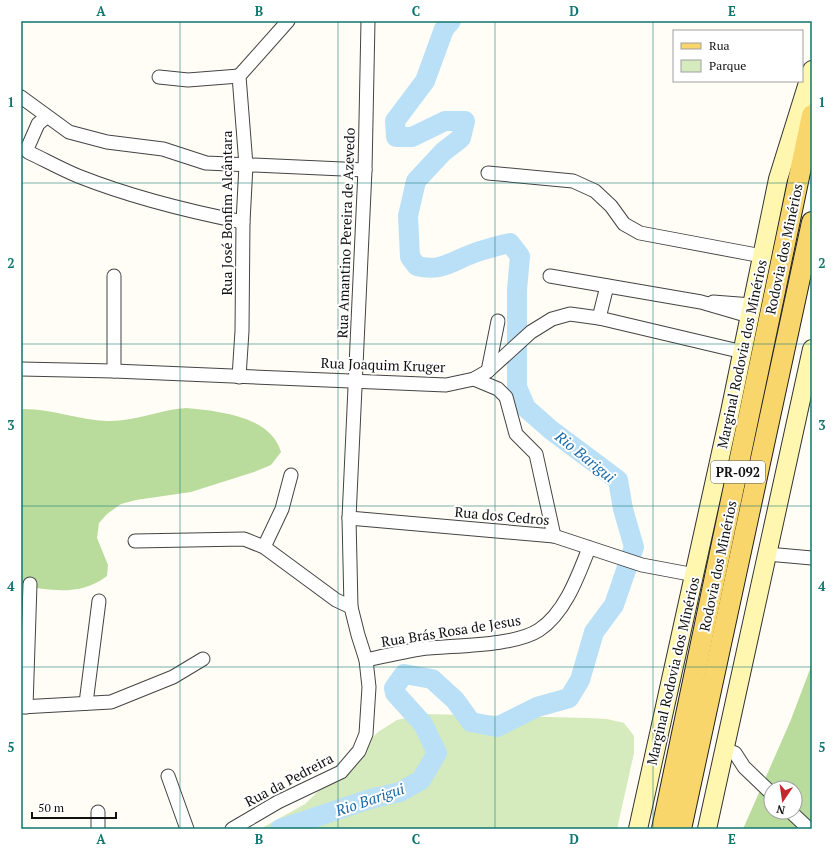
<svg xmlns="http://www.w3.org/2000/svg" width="833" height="850" font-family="'PT Serif',serif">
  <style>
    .green { fill: #d5ebbd }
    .forest { fill: #b9dc9c; fill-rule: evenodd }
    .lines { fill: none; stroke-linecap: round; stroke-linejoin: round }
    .river { stroke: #b9e0f7; stroke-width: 20 }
    .street-casing { stroke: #444; stroke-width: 15 }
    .secondary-casing { stroke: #333; stroke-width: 20 }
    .primary-casing { stroke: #222; stroke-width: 22 }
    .street { stroke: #fff; stroke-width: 13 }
    .secondary { stroke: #fff6b0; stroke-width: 18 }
    .primary { stroke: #f9d66b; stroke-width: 20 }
    .grid { fill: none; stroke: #0f766e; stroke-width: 1; stroke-opacity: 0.55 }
    .labels { text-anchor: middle; stroke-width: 4; stroke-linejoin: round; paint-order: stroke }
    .shield { fill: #fff; stroke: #585858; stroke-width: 1 }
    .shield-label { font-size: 13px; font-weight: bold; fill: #111 }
    .street-label { font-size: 14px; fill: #111; stroke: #fff }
    .water-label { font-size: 15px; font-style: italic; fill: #1768a6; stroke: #fff }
    .neatline { fill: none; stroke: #0f766e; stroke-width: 1.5 }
    .grid-label { font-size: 13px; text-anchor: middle; font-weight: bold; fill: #0f766e }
  </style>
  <rect width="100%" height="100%" fill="#fffdf5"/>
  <!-- green -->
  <path class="green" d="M425,714L588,718L607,719L624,723L634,736V753L617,829H260L305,804L378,732L397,720Z"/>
  <!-- forest -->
  <g class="forest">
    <path d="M186,408C218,411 271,416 281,452L271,465L254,472L191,492L136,500L121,504L107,514L99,523L97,538L108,565L107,576C81,596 51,591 21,585V409C50,408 78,420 107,421C133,422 159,410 186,408Z"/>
    <path d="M812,664V829H743L790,722ZM771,788H795V812H771Z"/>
  </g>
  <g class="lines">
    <!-- river -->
    <path class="river" d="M280,829L370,799L400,792L421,780L437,753L423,724L395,693L394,688L404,674L432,679L455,700L471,722L497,727L537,707L569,698L580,680L594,632L614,605L634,547L623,509L618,480L551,430L526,408L517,387V290L520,256L510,243C500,245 490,248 480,251C456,258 443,273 417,266L410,257L408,216L416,181L443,152L461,138L465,121H445L412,137H396L395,121L425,81L444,29L451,21"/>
    <!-- street casing -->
    <g class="street-casing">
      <g id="street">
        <path d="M159,77L188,80L239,76"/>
        <path d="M21,97L69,132L107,142L163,149L206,163L365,170"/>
        <path d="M46,117L38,124L27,149L28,152C45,160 61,169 78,176C131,197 187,211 243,222"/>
        <path d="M488,173L573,181L595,191L611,206L624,224L640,233L762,256"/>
        <path d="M550,276L701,302L749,316"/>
        <path d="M713,302L752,305"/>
        <path d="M599,318L607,286"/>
        <path d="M21,369L114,371L446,385L474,379L488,371L531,332L552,319L570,314L599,318L743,352"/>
        <path d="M114,371V276"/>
        <path d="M488,371L498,321"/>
        <path d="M239,377L242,331L243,222L246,165L239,76L288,21"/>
        <path d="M474,379L498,389L506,397L516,434L536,454L554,536"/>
        <path d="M349,518L554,536L642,565L695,575"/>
        <path d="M135,541L244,539L264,547L336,600L351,607"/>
        <path d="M264,547L282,509L291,475"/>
        <path d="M767,554L812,558"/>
        <path d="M366,660C384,656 402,652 420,649C451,645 513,647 539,630C565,613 578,576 589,548"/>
        <path d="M86,703L99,601"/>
        <path d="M21,707L111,702L173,677L203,659"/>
        <path d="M26,707L30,584"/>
        <path d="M724,749L735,753L744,767L771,793"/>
        <path d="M168,776L187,829"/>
        <path d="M98,812V829"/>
        <path d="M791,812L809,829"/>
        <path d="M232,829L278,802L341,772L359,751L366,734L369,687L366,660L358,635L351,607L349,518L365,170L368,21"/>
      </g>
    </g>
    <!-- secondary casing -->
    <g class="secondary-casing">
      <g id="secondary">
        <path d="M638,829L730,412L778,179L812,70"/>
        <path d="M707,829L812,349"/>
      </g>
    </g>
    <!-- primary casing -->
    <g class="primary-casing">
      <g id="primary">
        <path d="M662,829L812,115"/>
        <path d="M681,829L812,222"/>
      </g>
    </g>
    <!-- street -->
    <use href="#street" class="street"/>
    <!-- secondary -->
    <use href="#secondary" class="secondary"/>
    <!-- primary -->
    <use href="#primary" class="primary"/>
  </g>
  <!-- grid -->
  <path class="grid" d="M180,21V829M338,21V829M495,21V829M653,21V829M21,183H812M21,344H812M21,506H812M21,667H812"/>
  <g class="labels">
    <!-- shield labels -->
    <rect class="shield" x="711" y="461" width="54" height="22" rx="3"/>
    <g class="shield-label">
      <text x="738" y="477">PR-092</text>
    </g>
    <!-- street labels -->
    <g class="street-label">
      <text transform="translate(227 213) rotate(-90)" y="5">Rua José Bonfim Alcântara</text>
      <text transform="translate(346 233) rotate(-88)" y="5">Rua Amantino Pereira de Azevedo</text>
      <text transform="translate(784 249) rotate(-78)" y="5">Rodovia dos Minérios</text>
      <text transform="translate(742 354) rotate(-78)" y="5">Marginal Rodovia dos Minérios</text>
      <text transform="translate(383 365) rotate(2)" y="5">Rua Joaquim Kruger</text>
      <text transform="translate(502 516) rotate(5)" y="5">Rua dos Cedros</text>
      <text transform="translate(718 566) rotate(-78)" y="5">Rodovia dos Minérios</text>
      <text transform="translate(451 631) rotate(-9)" y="5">Rua Brás Rosa de Jesus</text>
      <text transform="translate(673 671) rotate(-77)" y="5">Marginal Rodovia dos Minérios</text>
      <text transform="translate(289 780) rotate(-28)" y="5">Rua da Pedreira</text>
    </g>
    <!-- water labels -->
    <g class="water-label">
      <text transform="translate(585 457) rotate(39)" y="5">Rio Barigui</text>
      <text transform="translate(370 800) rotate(-19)" y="5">Rio Barigui</text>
    </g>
  </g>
  <!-- border -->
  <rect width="833" height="850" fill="none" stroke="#ffffff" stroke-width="44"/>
  <!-- legend -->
  <rect x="673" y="30" width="130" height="52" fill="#ffffff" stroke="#a0a0a0"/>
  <rect x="681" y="43" width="20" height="6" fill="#f9d66b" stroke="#a0a0a0"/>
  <text x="709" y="50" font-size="12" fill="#111111">Rua</text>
  <rect x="681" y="60" width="20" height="12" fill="#d5ebbd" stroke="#a0a0a0"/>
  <text x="709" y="70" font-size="12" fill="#111111">Parque</text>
  <!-- north arrow -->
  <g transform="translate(783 800) rotate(193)"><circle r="19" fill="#ffffff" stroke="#a0a0a0"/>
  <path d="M0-3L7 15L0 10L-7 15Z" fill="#c4262e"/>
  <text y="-6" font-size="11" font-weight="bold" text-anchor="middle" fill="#111111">N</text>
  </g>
  <!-- scale -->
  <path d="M32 812v6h84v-6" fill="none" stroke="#111111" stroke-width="2"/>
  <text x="38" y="812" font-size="12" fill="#111111" stroke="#ffffff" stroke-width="3" paint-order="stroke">50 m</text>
  <rect x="22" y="22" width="789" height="806" class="neatline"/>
  <g class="grid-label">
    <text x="101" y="16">A</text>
    <text x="259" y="16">B</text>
    <text x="416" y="16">C</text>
    <text x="574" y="16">D</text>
    <text x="732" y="16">E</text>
    <text x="11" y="107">1</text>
    <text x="822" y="107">1</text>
    <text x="11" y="268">2</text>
    <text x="822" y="268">2</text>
    <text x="11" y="430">3</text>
    <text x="822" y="430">3</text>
    <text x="11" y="591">4</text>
    <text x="822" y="591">4</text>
    <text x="11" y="752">5</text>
    <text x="822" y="752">5</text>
    <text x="101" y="844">A</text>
    <text x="259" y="844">B</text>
    <text x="416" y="844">C</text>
    <text x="574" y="844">D</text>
    <text x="732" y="844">E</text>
  </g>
</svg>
